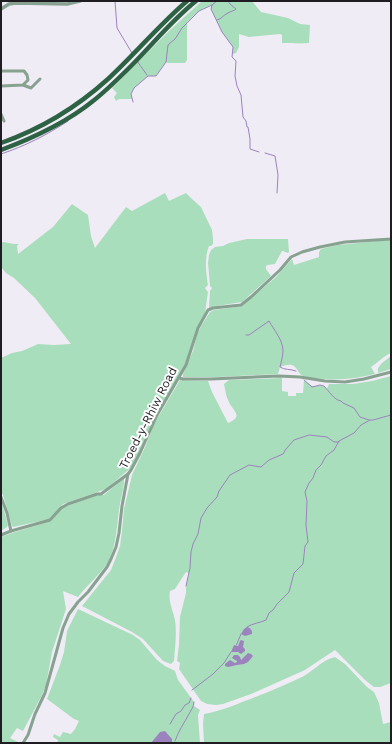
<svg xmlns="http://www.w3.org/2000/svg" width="392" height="744" font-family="'Work Sans',sans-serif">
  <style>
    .green { fill: #a9debc }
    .water { fill: #9c83bd }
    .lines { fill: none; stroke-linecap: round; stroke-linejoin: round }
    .stream { stroke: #9c83bd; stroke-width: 1 }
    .minor { stroke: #87a290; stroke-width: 3 }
    .tertiary { stroke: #87a290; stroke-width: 3.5 }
    .primary { stroke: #2e6244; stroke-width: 4.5 }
    .labels { text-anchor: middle; stroke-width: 4; stroke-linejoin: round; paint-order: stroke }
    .street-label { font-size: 12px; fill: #1f1d21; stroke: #fff }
  </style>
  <rect width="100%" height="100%" fill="#f0ecf5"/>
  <!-- green -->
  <g class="green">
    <path d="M202,1H252L261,12L288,18L300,24L310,25L309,43C300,44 292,43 282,43V35L280,34L249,37L239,34V47L236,53L233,54V47L222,32L211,9V5L199,11L187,22V60L185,63H168L166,62L156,76H148L134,88L131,94L132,99H119L116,101L114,97L117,93L112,88L170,30Z"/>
    <path d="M165,193L169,201L186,193L192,199L201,207L212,230L213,239V244L211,246H209C204,259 206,272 208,285L205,288L208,292L205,313L185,365L174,385L133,466L106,489L63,504L50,519L13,527L12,526L3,495L1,492V358L12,353L22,351L38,344L54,345L71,344L35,298L14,278L6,273L1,267V243L3,242L14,244H19L17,246L18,254L53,227L72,204L88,215L91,236L95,248L126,207L132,211Z"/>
    <path d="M247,239H288L289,252L288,253L283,251H282L275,264L268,265L266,266V269L271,276L242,302L217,306L209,308L210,291L212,288L210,286L208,263L209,255L211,250L215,247L223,246L229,243Z"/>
    <path d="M388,240H391V353C383,356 378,363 371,367L375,374C354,379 337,381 315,378C312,378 309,378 306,377C294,374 300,359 280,367L278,374L219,377H183V374L193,351L197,335L201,326L210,312L214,310L242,306L276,277L292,259L294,265L319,257V252L321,249L338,245Z"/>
    <path d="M391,356V369L378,373V368L382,363Z"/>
    <path d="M391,376V683L380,687H374L365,680L335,650L305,670L251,694L223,704L216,705L207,704L201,701L179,669L180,663L177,661L179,645L180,617L186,593V586L189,573L186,572L175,589L170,591C168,602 173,610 175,620C177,633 175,648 174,661L171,664L163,661L143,639L132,632L82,606L111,570L115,560L120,546L122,531L124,509L132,475L146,445L154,424L180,380L208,381L212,392L228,423C245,416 232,411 228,400C226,396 225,389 224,384L229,380L282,378V391L288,392V396H296V393H303L304,380L312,386C319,387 321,382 327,389L329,384H353L372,381Z"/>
    <path d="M124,478V483C123,492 120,501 119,510C117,525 116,548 108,562C100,575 87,585 78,597L63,591L66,609L52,652L46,685L41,697L23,731L17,728L10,738L18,742L17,743H1V537L12,533L51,521L62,508L97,495H104Z"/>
    <path d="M1,500L8,525L7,527L1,531Z"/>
    <path d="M78,609L133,635L140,640L157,660L165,666L175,671L178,680L194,702V706L200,710L198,715L200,743H57L58,740L53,737L54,734L60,737L63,732L71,734L75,729L79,721L74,719L47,699L60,665L64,652L67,631Z"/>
    <path d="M335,657L345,664L367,687L374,692L379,703L383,724L391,722V743H204L203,724L204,714C221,711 237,704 253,698C271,691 287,684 304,676C314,670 324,659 335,657Z"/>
  </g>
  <!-- water -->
  <g class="water">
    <path d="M247,627C251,628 252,630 252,634L245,636L241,634L244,629Z"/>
    <path d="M241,640L244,641L243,647L245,649V651L241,654L238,652H231L234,645L236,646H238L240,641Z"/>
    <path d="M248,653L251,654L253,656L248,662L244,664L237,665L228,667L225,666V664L230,660L235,663L237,662V661L232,658L234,655H238L240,657L241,660Z"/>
    <path d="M165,731L172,739V743H151L160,732Z"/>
  </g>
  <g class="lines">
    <!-- stream -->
    <g class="stream">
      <path d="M115,1L117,28L132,53"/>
      <path d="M212,5L211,9L222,32L233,47L232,57L236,61L235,76L237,86L241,95L243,117L246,121L247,127H248L250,139V149L259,152"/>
      <path d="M217,20C222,19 223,15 228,13C231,11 234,11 236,9L230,4L228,1"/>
      <path d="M137,61L147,75"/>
      <path d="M133,102L131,94L134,88L148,76H156L166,62L168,45L175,39L182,28L199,11L212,5L217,1"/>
      <path d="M265,153L275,156L278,175L277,193"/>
      <path d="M1,154C25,146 47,135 68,121"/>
      <path d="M246,335H249L269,321C274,330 283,340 283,351C283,356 281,362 280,367C284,370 291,369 296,371"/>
      <path d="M304,380L312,387L320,385L324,386C329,391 334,400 341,401L343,403L354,408L360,417L369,420"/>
      <path d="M186,586L190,568L191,552L193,544L198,534L201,518L207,508L217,497L219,491L230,475L249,465L261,467L269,460L283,454L286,449L294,440L309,435L327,437L334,442H339"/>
      <path d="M247,627C253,623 260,623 266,620L269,613L273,610L277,604L289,592L294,573L303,564L305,546L308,542L306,525L307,501L305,492L309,483L313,478L316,470L321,465L326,456L334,450L339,441L354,433L361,425L370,420H373L391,415"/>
      <path d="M236,646L241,634"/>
      <path d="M192,690L213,674L224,663L231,652"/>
      <path d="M170,724L176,714L181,711L185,705L189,703L191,698"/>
      <path d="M175,741C178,732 184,723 189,714C191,710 194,707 194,702"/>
    </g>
    <!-- minor -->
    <g class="minor">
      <path d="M1,71H24L27,75L28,80L23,85L1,86"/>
      <path d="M23,85L31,88L40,79"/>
      <path d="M1,114L4,121"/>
      <path d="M179,378L183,379H211L279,376L300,377L325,381L345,382L364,379L391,372"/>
      <path d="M1,497L7,513L11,531"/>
      <path d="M1,535L11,531L50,520L61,508L68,504L97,494H101L128,474"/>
      <path d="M23,743L28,735L35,714L45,693L63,628L69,614L78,602L88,592L107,567L111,559L116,547L119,533L122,506L128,474L131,470L140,453L157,415L186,365L198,328L208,310L213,308L241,305L251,297L280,270L291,257L302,252L320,247L345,242L391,239"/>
    </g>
    <!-- tertiary -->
    <path class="tertiary" d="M1,9L9,4L16,3L67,4L80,1"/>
    <!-- primary -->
    <g class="primary">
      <path d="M1,143C41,129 77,107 108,79C135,54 159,25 187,1"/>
      <path d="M1,150C33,138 66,123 93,101C106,91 119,78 131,66C153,44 172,20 196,1"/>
    </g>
  </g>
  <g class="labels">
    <!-- street labels -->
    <g class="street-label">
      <text transform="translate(148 418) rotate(-63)" y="4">Troed-y-Rhiw Road</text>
    </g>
  </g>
  <!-- border -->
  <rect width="392" height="744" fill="none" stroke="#1f1d21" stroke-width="4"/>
</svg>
